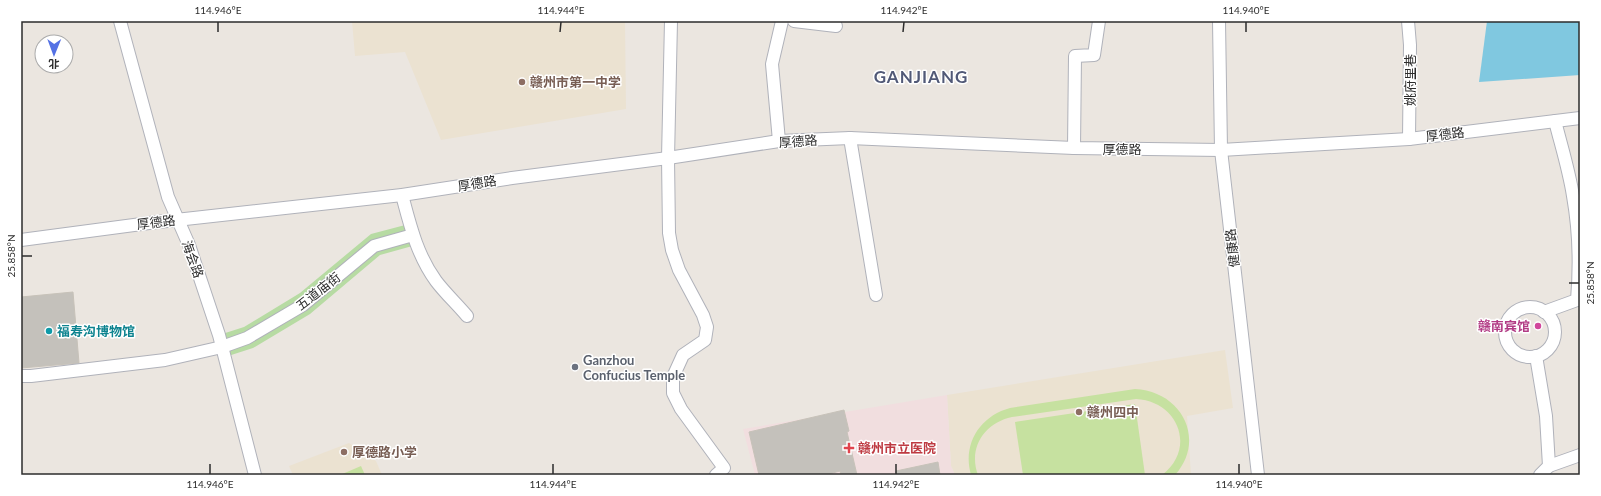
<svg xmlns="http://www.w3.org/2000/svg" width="1601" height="496" font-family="Lato,'Noto Sans SC',sans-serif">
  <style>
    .education { fill: #ebe2d1 }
    .medical { fill: #f1dedf }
    .green { fill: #b7dba3 }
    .pitch { fill: #c6e1a0 }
    .water { fill: #80c8e0 }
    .building { fill: #c4c1bb; stroke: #c7c2b9 }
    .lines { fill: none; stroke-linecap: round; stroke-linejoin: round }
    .minor-casing { stroke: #b0b2ba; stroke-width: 14 }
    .minor { stroke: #fff; stroke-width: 12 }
    .ticks { fill: none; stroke: #2c2c2c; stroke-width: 1.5 }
    .education-dot { fill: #8d6e63; stroke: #fff; stroke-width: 1.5 }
    .hotel-dot { fill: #d1479c; stroke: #fff; stroke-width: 1.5 }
    .culture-dot { fill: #0f9aa8; stroke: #fff; stroke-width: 1.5 }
    .worship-dot { fill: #6b7280; stroke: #fff; stroke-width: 1.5 }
    .health-dot { fill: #e0444e; stroke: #fff; stroke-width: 1.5 }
    .labels { text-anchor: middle; stroke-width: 3; stroke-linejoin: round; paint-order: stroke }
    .street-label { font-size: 13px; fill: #2c2c2c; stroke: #fff }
    .education-label { font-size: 13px; font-weight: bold; fill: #785e54; stroke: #fff; text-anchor: start }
    .hotel-label { font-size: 13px; font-weight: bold; fill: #b23c85; stroke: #fff; text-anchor: end }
    .culture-label { font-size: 13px; font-weight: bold; fill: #0d838f; stroke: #fff; text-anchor: start }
    .worship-label { font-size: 13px; font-weight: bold; fill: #5b616d; stroke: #fff; text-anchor: start }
    .health-label { font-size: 13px; font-weight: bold; fill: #be3a42; stroke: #fff; text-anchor: start }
    .district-label { font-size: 17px; font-weight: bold; letter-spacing: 1px; fill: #515977; stroke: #fff }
    .neatline { fill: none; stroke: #2c2c2c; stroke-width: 1.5 }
    .ticks-label { font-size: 10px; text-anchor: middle; fill: #2c2c2c }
  </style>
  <rect width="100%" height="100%" fill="#ebe6e0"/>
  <!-- education -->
  <g class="education">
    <path d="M352,21H625L626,109L441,140L405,52L355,56Z"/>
    <path d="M1225,350L1233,408L1187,416L1191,475H955L951,466L947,395Z"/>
    <path d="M349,443L376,461L382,475H293L289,466Z"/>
  </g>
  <!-- medical -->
  <path class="medical" d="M947,395L951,466L955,475H755L743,429Z"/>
  <!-- green -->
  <path class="green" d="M409,224L416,245L380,255L310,314L253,348L225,357L219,335L244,327L300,293L371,234Z"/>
  <!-- pitch -->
  <g class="pitch">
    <path d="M1135,389C1181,391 1207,439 1175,475H1162C1197,448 1178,401 1136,399L1012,417C984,423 968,448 978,475H971C962,444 980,416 1010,408Z"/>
    <path d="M1135,404L1145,475H1023L1015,422Z"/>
    <path d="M361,466L365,475H340Z"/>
  </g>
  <!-- water -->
  <path class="water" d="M1487,21H1580V75L1479,82Z"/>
  <!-- building -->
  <g class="building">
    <path d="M73,292L79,363L21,368V297Z"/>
    <path d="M844,410L849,431L847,432L857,475H841L840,471L825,475H759L749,432Z"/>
    <path d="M938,462L940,475H896V471Z"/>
  </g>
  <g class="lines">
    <!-- minor casing -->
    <g class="minor-casing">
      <g id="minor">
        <path d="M120,21L168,197L189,245L219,335L255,475"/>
        <path d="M671,21L668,158L669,233L672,250L679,270L703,315L707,327L705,340L683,355L673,377V393L681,409L724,468L716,475"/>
        <path d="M794,21L836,26"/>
        <path d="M1219,21L1221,150L1258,475"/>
        <path d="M1408,21L1410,45L1409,139"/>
        <path d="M850,138L876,295"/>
        <path d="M779,141L772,64L782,21"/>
        <path d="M1074,148L1075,56L1094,55L1099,21"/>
        <path d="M402,195C410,225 417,255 436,281C445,293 457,304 467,316"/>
        <path d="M21,240L149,223L402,195L512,178L668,158L779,141L850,138L1074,148L1221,150L1409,139L1580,118"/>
        <circle cx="1530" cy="332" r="25"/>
        <path d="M1544,312L1577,300C1580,265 1579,230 1573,196C1569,170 1561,145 1555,121"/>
        <path d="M1536,356L1546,416L1549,466L1540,475"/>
        <path d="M21,376H31L165,360L222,347L247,338L303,305L374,246L413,235"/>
        <path d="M1549,466L1580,455"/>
      </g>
    </g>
    <!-- minor -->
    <use href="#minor" class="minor"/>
  </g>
  <!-- ticks -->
  <path class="ticks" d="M218,32V22M560,32L561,22M903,32L904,22M1246,32V22M22,256H32M1569,283H1579M210,474V464M553,474V464M896,474V464M1239,474V464"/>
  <!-- markers -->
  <g class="education-dot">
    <circle cx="522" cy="82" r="4"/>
    <circle cx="1079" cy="412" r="4"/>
    <circle cx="344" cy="452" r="4"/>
  </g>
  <circle class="hotel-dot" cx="1538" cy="326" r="4"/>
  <circle class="culture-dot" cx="49" cy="331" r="4"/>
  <circle class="worship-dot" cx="575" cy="367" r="4"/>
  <path class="health-dot" d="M847 442h4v4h4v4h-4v4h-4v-4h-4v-4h4z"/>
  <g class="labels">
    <!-- street labels -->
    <g class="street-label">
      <text transform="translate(1410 80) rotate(-90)" y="5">姚府里巷</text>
      <text transform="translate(1445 134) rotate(-7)" y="5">厚德路</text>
      <text transform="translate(798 141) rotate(-4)" y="5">厚德路</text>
      <text x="1122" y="154">厚德路</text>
      <text transform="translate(477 183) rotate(-9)" y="5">厚德路</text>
      <text transform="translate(156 222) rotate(-7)" y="5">厚德路</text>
      <text transform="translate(1232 248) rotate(-97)" y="5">健康路</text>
      <text transform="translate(193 259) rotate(70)" y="5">海会路</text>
      <text transform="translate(318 291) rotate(-38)" y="5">五道庙街</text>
    </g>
    <!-- education labels -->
    <g class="education-label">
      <text x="530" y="87">赣州市第一中学</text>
      <text x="1087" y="417">赣州四中</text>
      <text x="352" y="457">厚德路小学</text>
    </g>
    <!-- hotel labels -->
    <g class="hotel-label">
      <text x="1530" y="331">赣南宾馆</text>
    </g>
    <!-- culture labels -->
    <g class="culture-label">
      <text x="57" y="336">福寿沟博物馆</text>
    </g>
    <!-- worship labels -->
    <g class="worship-label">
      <text x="583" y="365">Ganzhou<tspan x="583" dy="15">Confucius Temple</tspan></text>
    </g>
    <!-- health labels -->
    <g class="health-label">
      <text x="858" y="453">赣州市立医院</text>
    </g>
    <!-- district labels -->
    <g class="district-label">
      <text x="921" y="83">GANJIANG</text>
    </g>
  </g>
  <!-- border -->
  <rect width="1601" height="496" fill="none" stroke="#ffffff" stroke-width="44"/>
  <!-- north arrow -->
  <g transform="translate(54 54) rotate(181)"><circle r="19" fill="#ffffff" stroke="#ababab"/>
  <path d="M0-3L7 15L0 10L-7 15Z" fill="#5471e4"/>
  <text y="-6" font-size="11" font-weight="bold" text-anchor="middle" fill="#2c2c2c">北</text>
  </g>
  <rect x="22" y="22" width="1557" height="452" class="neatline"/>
  <g class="ticks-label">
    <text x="218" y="14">114.946°E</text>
    <text x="561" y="14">114.944°E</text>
    <text x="904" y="14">114.942°E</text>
    <text x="1246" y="14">114.940°E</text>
    <text transform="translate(11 256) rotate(-90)" y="4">25.858°N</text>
    <text transform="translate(1590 283) rotate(-90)" y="4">25.858°N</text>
    <text x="210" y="488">114.946°E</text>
    <text x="553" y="488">114.944°E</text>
    <text x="896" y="488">114.942°E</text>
    <text x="1239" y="488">114.940°E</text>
  </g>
</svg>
